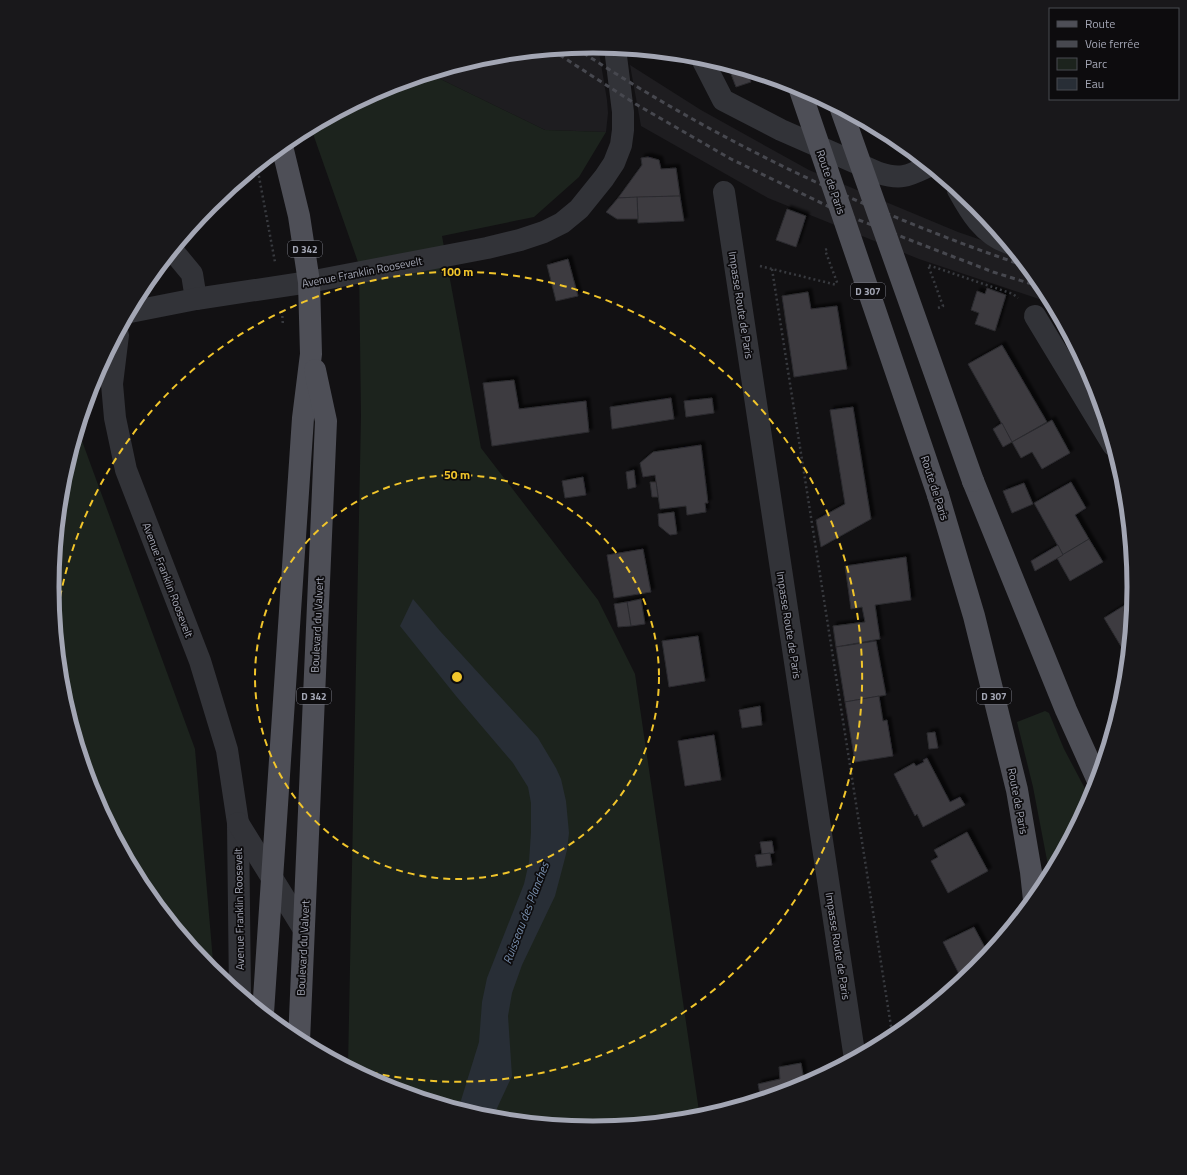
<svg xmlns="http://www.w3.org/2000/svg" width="1187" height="1175" font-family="'Titillium Web',sans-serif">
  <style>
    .built { fill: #1e1d20 }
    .green { fill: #1c231d }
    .water { fill: #282e36 }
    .building { fill: #3c3b40; stroke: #2c2b2f; filter: url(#shadow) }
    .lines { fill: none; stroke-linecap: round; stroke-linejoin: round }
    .path { stroke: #383a3f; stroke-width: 2.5; stroke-dasharray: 2 3; stroke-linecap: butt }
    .minor { stroke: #323338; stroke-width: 22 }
    .major { stroke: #4e4f57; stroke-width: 22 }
    .rail { stroke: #47484f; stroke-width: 3; stroke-dasharray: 5 4; stroke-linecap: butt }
    .major-bridge { stroke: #4e4f57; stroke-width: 22 }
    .ring { fill: none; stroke: #f1c52b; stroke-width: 2; stroke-dasharray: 7 5 }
    .labels { text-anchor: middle; stroke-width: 3.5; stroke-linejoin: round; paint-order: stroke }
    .shield { fill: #0d0c0e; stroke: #767882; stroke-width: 1 }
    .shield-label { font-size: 10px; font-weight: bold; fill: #a3a6b4 }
    .street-label { font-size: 11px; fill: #a3a6b4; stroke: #0d0c0e }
    .water-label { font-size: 12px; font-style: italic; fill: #7990af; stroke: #0d0c0e }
    .rim { fill: none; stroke: #a3a6b4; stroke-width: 5 }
    .centre { fill: #f1c52b; stroke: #0d0c0e; stroke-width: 2 }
    .ring-label { font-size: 12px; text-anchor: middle; font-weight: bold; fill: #f1c52b; stroke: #0d0c0e; stroke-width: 3.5; stroke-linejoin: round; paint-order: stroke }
  </style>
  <defs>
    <filter id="shadow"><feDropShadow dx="3.5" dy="-3.5" stdDeviation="1" flood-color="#0009"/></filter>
  </defs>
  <rect width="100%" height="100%" fill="#121113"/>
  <!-- built -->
  <g class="built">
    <path d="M594,46H598L607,100L608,113L606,132L545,130L430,74L488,56Z"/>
    <path d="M630,65L701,110L809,170L958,232L1016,252L1044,287L1069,335L1048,302L919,259L768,198L641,126Z"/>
  </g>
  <!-- green -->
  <g class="green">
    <path d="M430,74L545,130L606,132L579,177L534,217L442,236L481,448L598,600L635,674L700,1118L593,1129L488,1119L386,1088L348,1067L361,416L359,265L311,128L386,87Z"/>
    <path d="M78,430L195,749L214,973L143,888L93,795L62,693L52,587L62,482Z"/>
    <path d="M1045,711L1049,713L1064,749L1091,800L1050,876L1033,787L1017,722Z"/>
  </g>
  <!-- water -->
  <path class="water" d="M413,599L440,631L538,738L556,768L561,779L566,801L569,833L567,850L564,862L555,896L522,965L512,993L508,1016L512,1076L492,1119L458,1110L479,1042L482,1002L487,978L524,884L529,862L531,832V803L528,787L513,763L456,696L400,626Z"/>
  <!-- building -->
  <g class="building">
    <path d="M734,67L746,71L751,82L736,87L729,69Z"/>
    <path d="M648,157L659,160L661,169L676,168L680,196L618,198L642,165L641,158Z"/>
    <path d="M680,196L684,221L638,223L637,197Z"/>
    <path d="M637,197L638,219H617L606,212L618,198Z"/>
    <path d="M787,209L806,216L796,247L776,240Z"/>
    <path d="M568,259L578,296L556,301L547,265Z"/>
    <path d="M987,288L1006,295L995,331L975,324L979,313L971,310L977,291L985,294Z"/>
    <path d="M808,292L811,309L837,306L847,369L794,377L782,296Z"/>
    <path d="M1002,345L1047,422L1012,442L968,364Z"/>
    <path d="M514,380L519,409L586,401L589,432L492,446L483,383Z"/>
    <path d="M671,398L674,419L612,429L610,407Z"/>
    <path d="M712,398L714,413L686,417L684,401Z"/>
    <path d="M853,407L871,519L821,547L816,520L845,504L830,410Z"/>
    <path d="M1052,420L1070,453L1042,469L1032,452L1021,458L1012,442Z"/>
    <path d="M1002,423L1012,442L1003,447L993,429Z"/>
    <path d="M701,445L708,503H705L706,512L687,515L686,506L660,509L655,475L643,477L640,463L653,452Z"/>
    <path d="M634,470L636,487L628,489L626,472Z"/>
    <path d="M583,477L586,495L565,498L562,481Z"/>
    <path d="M650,482H656L658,497H652Z"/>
    <path d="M1071,482L1086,508L1075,515L1089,539L1063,555L1034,503Z"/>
    <path d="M1024,483L1033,504L1012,513L1003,491Z"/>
    <path d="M674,512L677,534L670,535L659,526L658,514Z"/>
    <path d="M1089,539L1103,562L1070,581L1057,558Z"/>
    <path d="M1058,545L1063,555L1035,571L1031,561Z"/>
    <path d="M643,549L651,592L614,598L607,555Z"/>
    <path d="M906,557L911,600L875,605L880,639L836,647L833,626L865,622L862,607L851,609L845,566Z"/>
    <path d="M641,599L645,624L631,626L627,602Z"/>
    <path d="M1133,600L1129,644L1122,648L1104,618Z"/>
    <path d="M627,602L631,626L618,627L614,604Z"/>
    <path d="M698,636L705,681L669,687L662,641Z"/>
    <path d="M876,641L886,695L845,702L836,647Z"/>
    <path d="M879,696L883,721L887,720L893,756L855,762L845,702Z"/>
    <path d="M760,706L762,725L742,728L739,710Z"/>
    <path d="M935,732L938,748L929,749L927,733Z"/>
    <path d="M714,735L721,780L685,786L678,741Z"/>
    <path d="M927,758L950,802L960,797L965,805L923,827L917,814L915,816L894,774L914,763L916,766L924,762L923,760Z"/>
    <path d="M967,832L988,871L948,893L931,861L938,857L934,850Z"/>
    <path d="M772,841L774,853L762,854L760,842Z"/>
    <path d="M770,853L772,865L757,867L755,855Z"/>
    <path d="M974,927L989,955L976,971L963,982L943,942Z"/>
    <path d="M801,1063L805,1086L761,1100L758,1084L780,1079L779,1067Z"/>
  </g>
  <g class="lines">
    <!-- path -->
    <g class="path">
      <path d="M257,166L275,262"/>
      <path d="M827,249L825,250L838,285"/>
      <path d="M760,266L837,285"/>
      <path d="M772,269L893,1039"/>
      <path d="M938,308L943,306L928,265L1013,294L1018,298"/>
      <path d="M282,311L283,326"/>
    </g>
    <!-- minor -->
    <g class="minor">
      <path d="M701,57L723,100L781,130L879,173C901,180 908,176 929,166"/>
      <path d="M958,190C970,212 983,234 1008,243"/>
      <path d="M724,192L855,1059"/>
      <path d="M173,251L192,274L196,299"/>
      <path d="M130,312L196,299L309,282L487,248L520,240L544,232L562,223L579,209L604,178L614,163L621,145L623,130V112L615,48"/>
      <path d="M1035,316L1113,445"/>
      <path d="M118,335L112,384L115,418L126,470L200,661L227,750L238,823L240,994"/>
      <path d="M238,823L303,928"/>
    </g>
    <!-- major -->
    <g class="major">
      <path d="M973,481L1066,710L1098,781"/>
      <path d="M938,495L974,616L1017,790L1031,872L1034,900"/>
      <path d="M263,1013L303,418L311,354L309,282L299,216L282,146"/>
      <path d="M299,1041L326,421L315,370"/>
    </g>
    <!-- rail -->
    <g class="rail">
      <path d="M576,48C716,141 869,213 1028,267"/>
      <path d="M552,50L634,103L731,159L846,215L923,245L993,272L1045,288"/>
    </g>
    <!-- major-bridge -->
    <g class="major-bridge">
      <path d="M799,87L938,495"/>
      <path d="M841,109L973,481"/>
    </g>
  </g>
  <!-- distance rings -->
  <g class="ring">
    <circle cx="457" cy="677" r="202"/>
    <path d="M56 621A405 405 0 1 1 349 1067"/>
  </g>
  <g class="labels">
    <!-- shield labels -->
    <g class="shield">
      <rect x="288" y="241" width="34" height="16" rx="3"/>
      <rect x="851" y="283" width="34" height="16" rx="3"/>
      <rect x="297" y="688" width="34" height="16" rx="3"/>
      <rect x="977" y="688" width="34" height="16" rx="3"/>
    </g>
    <g class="shield-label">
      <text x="305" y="253">D 342</text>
      <text x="868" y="295">D 307</text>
      <text x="314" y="700">D 342</text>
      <text x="994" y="700">D 307</text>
    </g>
    <!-- street labels -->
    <g class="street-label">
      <text transform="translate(831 182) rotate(71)" y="4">Route de Paris</text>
      <text transform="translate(362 272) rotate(-11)" y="4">Avenue Franklin Roosevelt</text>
      <text transform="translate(741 305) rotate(81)" y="4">Impasse Route de Paris</text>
      <text transform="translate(935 488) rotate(72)" y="4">Route de Paris</text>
      <text transform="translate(168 580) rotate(69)" y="4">Avenue Franklin Roosevelt</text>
      <text transform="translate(317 625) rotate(-87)" y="4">Boulevard du Valvert</text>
      <text transform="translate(789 625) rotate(81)" y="4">Impasse Route de Paris</text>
      <text transform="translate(1018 801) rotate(79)" y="4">Route de Paris</text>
      <text transform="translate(239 909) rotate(-91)" y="4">Avenue Franklin Roosevelt</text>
      <text transform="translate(838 946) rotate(81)" y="4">Impasse Route de Paris</text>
      <text transform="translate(303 948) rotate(-87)" y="4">Boulevard du Valvert</text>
    </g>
    <!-- water labels -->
    <g class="water-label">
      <text transform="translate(526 913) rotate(-69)" y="4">Ruisseau des Planches</text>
    </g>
  </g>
  <!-- crop -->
  <path d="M0 0H1187V1175H0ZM59 587a534 534 0 1 1 1068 0a534 534 0 1 1-1068 0Z" fill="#19181b" fill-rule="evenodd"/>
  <path class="rim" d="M59 587a534 534 0 1 1 1068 0a534 534 0 1 1-1068 0Z"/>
  <circle cx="457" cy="677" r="6" class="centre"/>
  <g class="ring-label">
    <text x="457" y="276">100 m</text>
    <text x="457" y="479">50 m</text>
  </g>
  <!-- legend -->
  <rect x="1049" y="8" width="130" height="92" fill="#0d0c0e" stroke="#494a50"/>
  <rect x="1057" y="21" width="20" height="6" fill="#4e4f57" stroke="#494a50"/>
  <text x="1085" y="28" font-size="12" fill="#a3a6b4">Route</text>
  <rect x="1057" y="41" width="20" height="6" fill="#47484f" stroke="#494a50"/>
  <text x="1085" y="48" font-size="12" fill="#a3a6b4">Voie ferrée</text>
  <rect x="1057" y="58" width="20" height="12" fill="#1c231d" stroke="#494a50"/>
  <text x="1085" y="68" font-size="12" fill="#a3a6b4">Parc</text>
  <rect x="1057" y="78" width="20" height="12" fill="#282e36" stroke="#494a50"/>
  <text x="1085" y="88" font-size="12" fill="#a3a6b4">Eau</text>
</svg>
